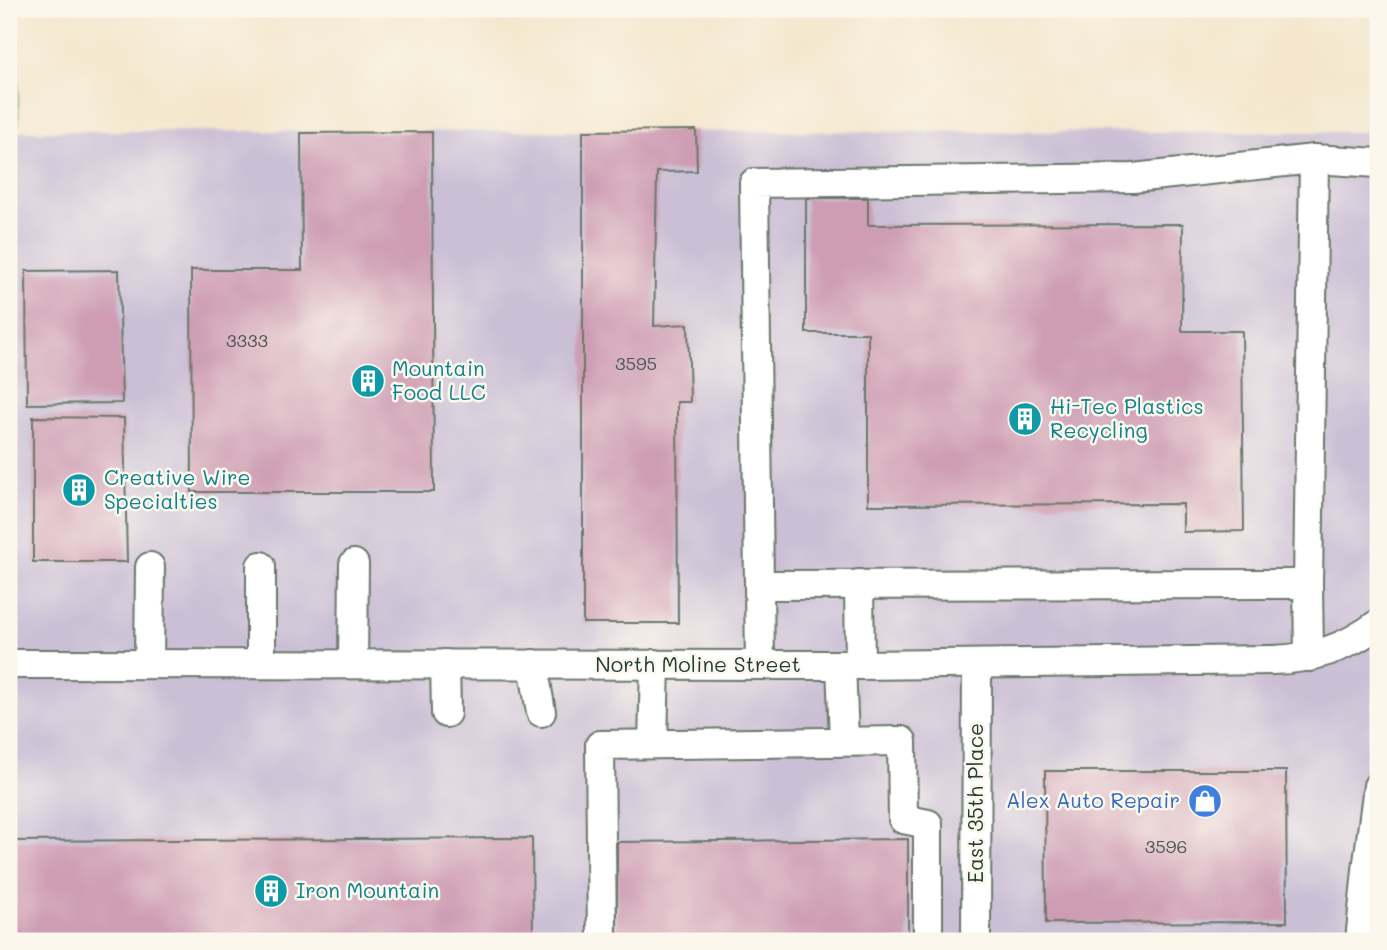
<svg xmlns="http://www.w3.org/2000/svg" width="1387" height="950" font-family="Mali,sans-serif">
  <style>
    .industrial { fill: #cbbfd5 }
    .green { fill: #88d897; stroke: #548a66; stroke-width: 2 }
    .building { fill: #ce9db4 }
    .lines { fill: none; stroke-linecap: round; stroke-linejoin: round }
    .minor-casing { stroke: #6a786a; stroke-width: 32 }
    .minor { stroke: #fff; stroke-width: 28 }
    .labels { text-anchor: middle; stroke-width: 5; stroke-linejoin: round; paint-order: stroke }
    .number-label { font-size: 18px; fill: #4b5554 }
    .culture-label { font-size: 21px; fill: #0d838f; stroke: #fbf7ec; text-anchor: start }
    .street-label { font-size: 21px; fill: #1f3d34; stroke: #fbf7ec }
    .shop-label { font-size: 21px; fill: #366cbe; stroke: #fbf7ec; text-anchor: end }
  </style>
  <rect width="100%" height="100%" fill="#fbf7ec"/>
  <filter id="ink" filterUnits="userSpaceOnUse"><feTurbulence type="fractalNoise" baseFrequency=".0143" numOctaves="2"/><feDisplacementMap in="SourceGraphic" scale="14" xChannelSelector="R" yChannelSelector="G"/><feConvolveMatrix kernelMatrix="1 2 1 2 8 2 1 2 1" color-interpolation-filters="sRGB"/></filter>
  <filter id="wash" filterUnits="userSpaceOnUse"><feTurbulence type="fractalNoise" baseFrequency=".00686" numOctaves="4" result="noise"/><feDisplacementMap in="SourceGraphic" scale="28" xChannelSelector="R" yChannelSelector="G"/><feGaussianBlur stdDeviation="1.57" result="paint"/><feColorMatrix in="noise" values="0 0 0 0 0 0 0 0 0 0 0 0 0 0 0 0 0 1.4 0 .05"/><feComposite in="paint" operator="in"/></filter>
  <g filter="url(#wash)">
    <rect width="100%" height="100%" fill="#f4e7ce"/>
    <!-- industrial -->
    <path class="industrial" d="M9,131L1378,132V675L1376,678L1348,941H9Z"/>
    <!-- green -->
    <rect class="green" x="9" y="9" width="9" height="116"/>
    <g id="blocks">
      <!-- building -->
      <g class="building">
        <path d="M696,130L697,171L657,172L654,326L688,324L690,402H677L678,623H583V131Z"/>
        <path d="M432,132L434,492H192L191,270H302L301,133Z"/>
        <path d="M806,198H868V225L1183,224L1182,331H1242L1244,531L1183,532V504L868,505V333H806Z"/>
        <path d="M119,270L122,403L27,404L26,271Z"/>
        <path d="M33,417L124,418L127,562H33Z"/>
        <path d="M1045,771H1286L1287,922L1046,923Z"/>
        <path d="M532,838L533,941H9V841Z"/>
        <path d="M908,839V941H617V842Z"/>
      </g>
    </g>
  </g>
  <g filter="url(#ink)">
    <use href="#blocks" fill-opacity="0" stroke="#6a786a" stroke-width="2"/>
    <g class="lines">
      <!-- minor casing -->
      <g class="minor-casing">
        <g id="minor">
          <path d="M261,566V664"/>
          <path d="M859,584L860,665"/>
          <path d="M760,585L1308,584"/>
          <path d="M1309,657L1308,584L1314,159"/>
          <path d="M9,664L860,665L1273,660C1313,659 1346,648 1378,624"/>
          <path d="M149,664L150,567"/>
          <path d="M353,664L354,564"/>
          <path d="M445,664L446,713"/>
          <path d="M533,664L541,712"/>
          <path d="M760,665L754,183L1133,178L1314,159L1378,163"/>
          <path d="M841,665L844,740"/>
          <path d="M653,744L655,664"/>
          <path d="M602,941L600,745L902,741L903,819L928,824V941"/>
          <path d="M976,941L977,664"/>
          <path d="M1360,941L1367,870L1378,786"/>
        </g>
      </g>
      <!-- minor -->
      <use href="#minor" class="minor"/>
    </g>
  </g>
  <!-- icons -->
  <defs>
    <g id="building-disc" transform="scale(1.75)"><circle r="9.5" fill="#0f9aa8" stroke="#fbf7ec"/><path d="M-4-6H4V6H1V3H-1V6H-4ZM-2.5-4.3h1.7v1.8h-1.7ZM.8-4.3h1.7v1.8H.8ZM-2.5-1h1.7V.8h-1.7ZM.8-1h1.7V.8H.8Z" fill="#fff"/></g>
    <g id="shop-disc" transform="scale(1.75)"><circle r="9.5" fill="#3f7fe0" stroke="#fbf7ec"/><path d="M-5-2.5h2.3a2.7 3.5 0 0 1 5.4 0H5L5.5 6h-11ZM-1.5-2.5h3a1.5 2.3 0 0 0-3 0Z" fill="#fff"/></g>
  </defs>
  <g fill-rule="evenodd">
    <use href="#building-disc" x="368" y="381"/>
    <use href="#building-disc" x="1025" y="419"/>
    <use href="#building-disc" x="79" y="490"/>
    <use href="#shop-disc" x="1205" y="801"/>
    <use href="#building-disc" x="271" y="891"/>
  </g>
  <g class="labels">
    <!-- number labels -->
    <g class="number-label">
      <text x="247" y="347">3333</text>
      <text x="636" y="370">3595</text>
      <text x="1166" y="853">3596</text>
    </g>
    <!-- culture labels -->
    <g class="culture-label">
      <text x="392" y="376">Mountain<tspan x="392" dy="24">Food LLC</tspan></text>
      <text x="1050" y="414">Hi-Tec Plastics<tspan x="1050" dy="24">Recycling</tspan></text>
      <text x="104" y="485">Creative Wire<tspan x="104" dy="24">Specialties</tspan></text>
      <text x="296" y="898">Iron Mountain</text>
    </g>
    <!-- street labels -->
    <g class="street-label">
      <text x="698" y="672">North Moline Street</text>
      <text transform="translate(976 803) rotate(-90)" y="7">East 35th Place</text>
    </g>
    <!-- shop labels -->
    <g class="shop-label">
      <text x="1180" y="808">Alex Auto Repair</text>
    </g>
  </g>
  <!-- margin -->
  <rect width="1387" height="950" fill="none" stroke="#fbf7ec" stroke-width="35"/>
</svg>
